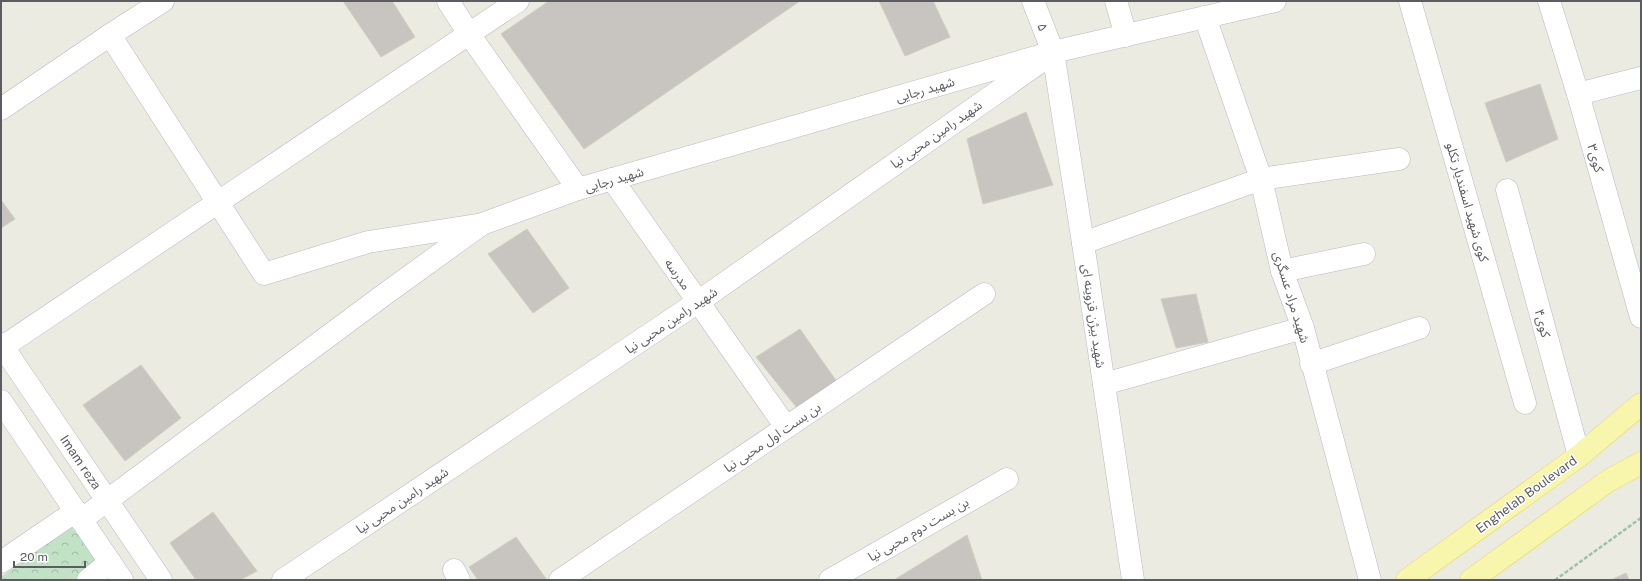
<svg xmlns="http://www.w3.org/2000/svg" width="1642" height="581" font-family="'Public Sans','Noto Sans Arabic',sans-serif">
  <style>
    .park { fill: url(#park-crowns) }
    .building { fill: #c8c5c0; stroke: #d0cec1 }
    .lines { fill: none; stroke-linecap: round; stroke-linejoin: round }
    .minor-casing { stroke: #b8b9be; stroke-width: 23 }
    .major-casing { stroke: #e5d362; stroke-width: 23 }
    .path { stroke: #9bc2ab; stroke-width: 2.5; stroke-dasharray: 4 2; stroke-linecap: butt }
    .minor { stroke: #fff; stroke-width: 22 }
    .major { stroke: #f8f6ac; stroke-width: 22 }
    .labels { text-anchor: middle; stroke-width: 3; stroke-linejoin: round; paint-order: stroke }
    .street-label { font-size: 13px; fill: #5b5d62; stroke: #fff }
  </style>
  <defs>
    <pattern id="park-crowns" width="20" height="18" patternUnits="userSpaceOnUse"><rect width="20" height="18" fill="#c1e2c5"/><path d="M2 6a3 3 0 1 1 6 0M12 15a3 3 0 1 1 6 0" fill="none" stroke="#a0baa3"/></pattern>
  </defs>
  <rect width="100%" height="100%" fill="#ecebe2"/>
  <!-- park -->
  <path class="park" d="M71,526L98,561L75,580H1V577Z"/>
  <!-- building -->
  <g class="building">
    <path d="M343,1H392L415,37L381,57Z"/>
    <path d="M549,1H800L584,149L501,34Z"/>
    <path d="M879,1H933L950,37L905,56Z"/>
    <path d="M1540,84L1558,139L1506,162L1485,103Z"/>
    <path d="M1026,112L1053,185L983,204L967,139Z"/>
    <path d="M1,200L15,219L1,228Z"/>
    <path d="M527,229L569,288L533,313L488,254Z"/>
    <path d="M1196,294L1208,342L1176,348L1161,299Z"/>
    <path d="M800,329L837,382L797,408L756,357Z"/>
    <path d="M141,365L181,418L125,461L83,405Z"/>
    <path d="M213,512L257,571L240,580H196L170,543Z"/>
    <path d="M967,535L982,580H894Z"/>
    <path d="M516,537L547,580H478L469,567Z"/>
    <path d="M1626,573L1629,580H1611Z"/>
  </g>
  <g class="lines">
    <!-- minor casing -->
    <g class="minor-casing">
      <g id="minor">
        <path d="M448,1L469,34L578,189"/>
        <path d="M1033,1L1053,52L1083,243L1133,580"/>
        <path d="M1116,1L1126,36"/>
        <path d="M1410,1L1525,403"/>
        <path d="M1549,1L1578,94L1641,317"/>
        <path d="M1205,17L1261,179L1282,271L1303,328L1370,580"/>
        <path d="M110,35L264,274L368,242L477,225"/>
        <path d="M1578,94L1641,78"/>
        <path d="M1,109L110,35L163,1"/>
        <path d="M612,179L786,427"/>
        <path d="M1507,190L1579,456"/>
        <path d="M1083,243L1261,179L1399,159"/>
        <path d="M1282,271L1364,254"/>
        <path d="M1,344L161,580"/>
        <path d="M1,348L518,1"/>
        <path d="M1311,364L1419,328"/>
        <path d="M1104,384L1303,328"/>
        <path d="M1,401L122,580"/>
        <path d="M81,520L385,294L482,224L578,189L1053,52L1275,1"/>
        <path d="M1,562L76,511"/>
        <path d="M454,570L459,580"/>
        <path d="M88,580L110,562"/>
        <path d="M283,580L698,302L1040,62"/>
        <path d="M560,580L984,294"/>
        <path d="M830,580L1007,479"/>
      </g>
    </g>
    <!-- major casing -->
    <g class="major-casing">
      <g id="major">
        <path d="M1407,580L1579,456L1641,404"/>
        <path d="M1471,580L1608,481L1641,463"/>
      </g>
    </g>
    <!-- path -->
    <path class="path" d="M1555,580L1641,518"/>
    <!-- minor -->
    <use href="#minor" class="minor"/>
    <!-- major -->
    <use href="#major" class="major"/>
  </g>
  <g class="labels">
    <!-- street labels -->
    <g class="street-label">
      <text transform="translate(1043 27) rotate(69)" y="5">۵</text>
      <text transform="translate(925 89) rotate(-16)" y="5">شهید رجایی</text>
      <text transform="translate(936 134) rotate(-35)" y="5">شهید رامین محبی نیا</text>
      <text transform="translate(1596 158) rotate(74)" y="5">کوی۳</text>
      <text transform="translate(614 179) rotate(-16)" y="5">شهید رجایی</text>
      <text transform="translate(1468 202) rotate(74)" y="5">کوی شهید اسفندیار تکلو</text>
      <text transform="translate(678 274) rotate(55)" y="5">مدرسه</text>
      <text transform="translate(1292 297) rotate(73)" y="5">شهید مراد عسگری</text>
      <text transform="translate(1094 316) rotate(82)" y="5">شهید بیژن قزوینه ای</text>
      <text transform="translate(671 320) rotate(-34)" y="5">شهید رامین محبی نیا</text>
      <text transform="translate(1543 323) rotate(75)" y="5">کوی۴</text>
      <text transform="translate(772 437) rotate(-34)" y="5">بن بست اول محبی نیا</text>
      <text transform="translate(81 462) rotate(56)" y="5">Imam reza</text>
      <text transform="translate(1526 494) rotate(-36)" y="5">Enghelab Boulevard</text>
      <text transform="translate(402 500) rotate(-34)" y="5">شهید رامین محبی نیا</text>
      <text transform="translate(918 529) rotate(-30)" y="5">بن بست دوم محبی نیا</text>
    </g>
  </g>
  <!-- border -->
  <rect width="1642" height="581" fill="none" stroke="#5b5d62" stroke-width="4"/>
  <!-- scale -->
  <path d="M14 561v6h71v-6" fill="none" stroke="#5b5d62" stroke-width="2"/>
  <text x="20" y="561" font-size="12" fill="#5b5d62" stroke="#ffffff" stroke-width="3" paint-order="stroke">20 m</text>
</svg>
